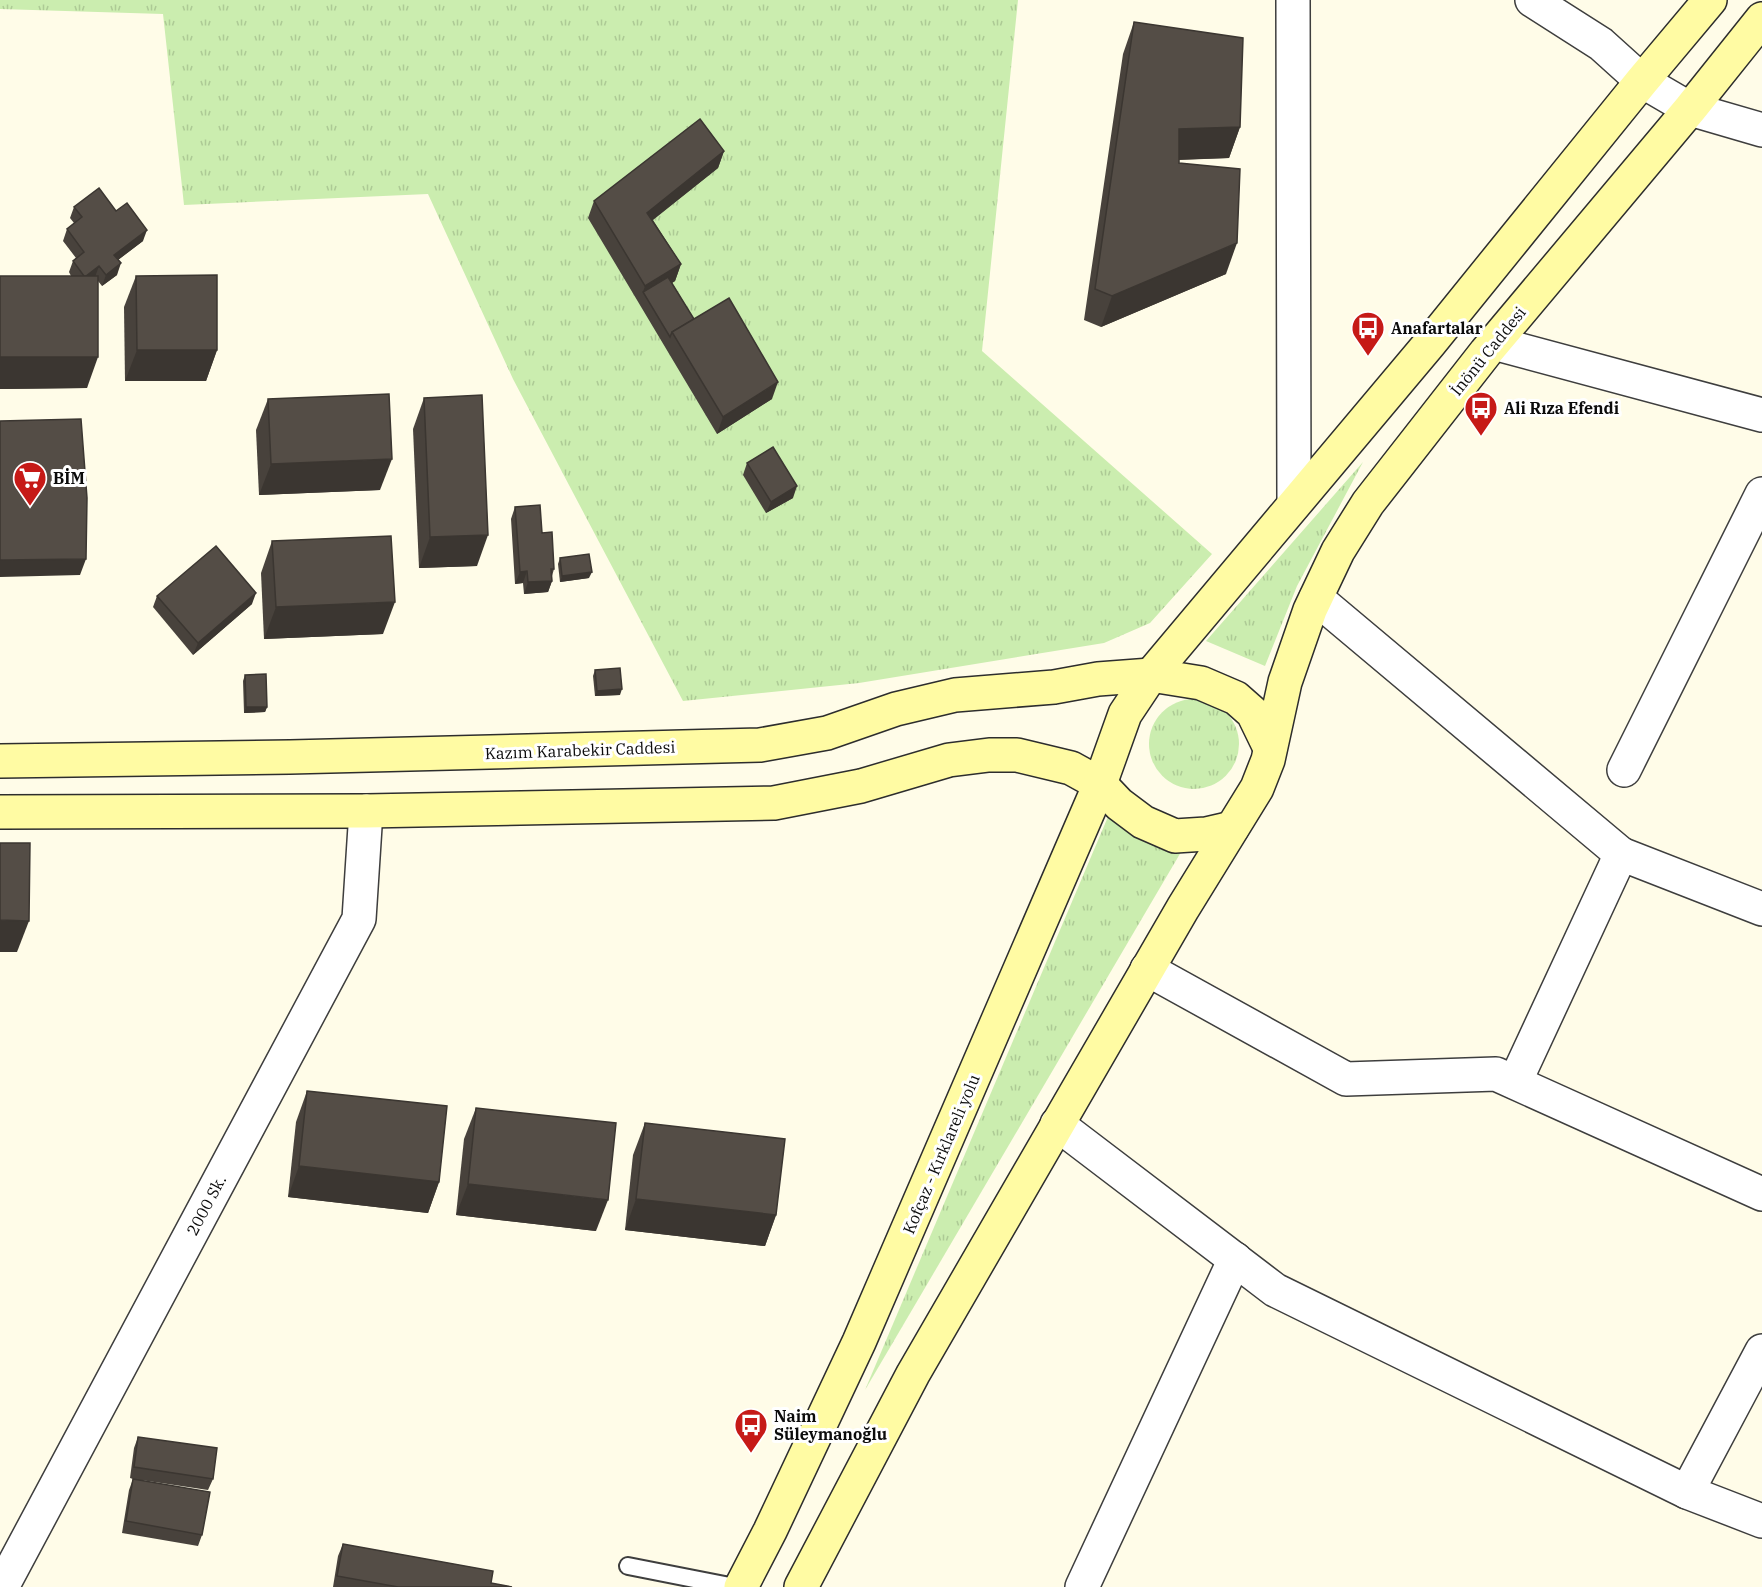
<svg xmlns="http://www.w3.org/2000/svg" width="1762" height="1587" font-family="'IBM Plex Serif',serif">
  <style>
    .grass { fill: url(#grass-tufts) }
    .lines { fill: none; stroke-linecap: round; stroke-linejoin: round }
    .lane-casing { stroke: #3e3e3e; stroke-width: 20 }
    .street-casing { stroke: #3e3e3e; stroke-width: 36 }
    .secondary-casing { stroke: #2d2d2d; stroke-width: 36 }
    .lane { stroke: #fff; stroke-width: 16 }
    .street { stroke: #fff; stroke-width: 33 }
    .secondary { stroke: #fffba3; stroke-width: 33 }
    .wall { fill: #48423c }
    .shaded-wall { fill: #3b3631 }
    .building { fill: #544d46; stroke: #3b3631; stroke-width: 1.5 }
    .labels { text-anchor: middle; stroke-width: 6; stroke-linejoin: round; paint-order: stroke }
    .poi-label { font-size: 16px; font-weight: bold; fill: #0b0b0b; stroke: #fff; text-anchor: start }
    .street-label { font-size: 16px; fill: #0b0b0b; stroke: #fff }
  </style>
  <defs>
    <pattern id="grass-tufts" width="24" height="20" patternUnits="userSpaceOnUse" patternTransform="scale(1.5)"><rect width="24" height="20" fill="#cbedaf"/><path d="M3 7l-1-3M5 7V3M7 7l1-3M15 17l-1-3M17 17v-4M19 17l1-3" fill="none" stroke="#adca95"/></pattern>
  </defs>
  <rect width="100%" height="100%" fill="#fffce8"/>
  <!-- grass -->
  <g class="grass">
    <path d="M0,0H1018L982,351L1212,554L1150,623L1104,643L859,683L683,701L513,379L428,194L184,205L163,14L0,9Z"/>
    <path d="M1363,462L1297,586L1265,666L1206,641Z"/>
    <circle cx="1194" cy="744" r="45"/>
    <path d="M1110,812L1181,852L865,1390Z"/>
  </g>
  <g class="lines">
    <!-- lane casing -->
    <g class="lane-casing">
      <path id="lane" d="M628,1566L735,1587"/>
    </g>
    <!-- street casing -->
    <g class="street-casing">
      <g id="street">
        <path d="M1293,0L1294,504"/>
        <path d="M1532,0L1601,44L1642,81L1690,109L1762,130"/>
        <path d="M1494,343L1762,415"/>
        <path d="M1316,598L1621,854"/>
        <path d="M1624,770L1762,494"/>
        <path d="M1147,969L1346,1079L1496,1074L1762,1194"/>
        <path d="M1515,1082L1621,854L1762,909"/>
        <path d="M1057,1124L1275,1290L1687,1492L1762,1521"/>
        <path d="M1687,1492L1762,1351"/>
        <path d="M2,1587L359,919L366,811"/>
        <path d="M1082,1587L1235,1259"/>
      </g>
    </g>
    <!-- secondary casing -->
    <g class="secondary-casing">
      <g id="secondary">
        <path d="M0,761L290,757L760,745L827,733L896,709L955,695L1054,687L1098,679L1151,675L1201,683L1236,698L1253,713L1270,748"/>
        <path d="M0,812L366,811L774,803L861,786L949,760L989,755H1017L1071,768L1100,784L1119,804L1143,822L1175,836L1206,834L1232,828"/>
        <path d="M741,1587L770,1531L859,1342L1100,784L1125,714L1151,675L1430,343L1642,81L1710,0"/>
        <path d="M801,1587L913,1374L1183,908L1257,788L1268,760L1285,682L1310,610L1338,551L1368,503L1486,352L1690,109L1762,19"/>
      </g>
    </g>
    <!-- lane -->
    <use href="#lane" class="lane"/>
    <!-- street -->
    <use href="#street" class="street"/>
    <!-- secondary -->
    <use href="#secondary" class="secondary"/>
  </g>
  <!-- wall -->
  <g class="wall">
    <path d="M1134,22L1240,127L1229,158L1179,160V163L1226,274L1101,327L1084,320L1123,54Z"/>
    <path d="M724,151L718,168L653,220L681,264L675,281L672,283L694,319L772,399L717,434L588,218L594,201Z"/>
    <path d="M74,207L116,211L143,241L118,260L117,275L102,286L98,281L87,388L0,389V276H71L69,272L73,261L76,258L63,241L67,229L74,223L70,218Z"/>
    <path d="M136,276L217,350L206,381H125L124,307Z"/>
    <path d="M424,398L477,566L419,568L413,429Z"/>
    <path d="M268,399L380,490L259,495L256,430Z"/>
    <path d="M747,463L793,498L766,513L743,475Z"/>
    <path d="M515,507L554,569L552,576V581L548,592L524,594L523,583L515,584L511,519Z"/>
    <path d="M272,541L383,634L264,639L261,573Z"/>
    <path d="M560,558L589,578L560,582L558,564Z"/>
    <path d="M157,596L252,604L193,655L153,607Z"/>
    <path d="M595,670L620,695L595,696L593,676Z"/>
    <path d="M245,675L267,707L265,712L244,713L243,681Z"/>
    <path d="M307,1091L439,1182L428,1213L288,1197L296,1122Z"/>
    <path d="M476,1108L596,1231L456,1215L464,1139Z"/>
    <path d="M645,1123L776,1215L765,1246L625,1230L633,1155Z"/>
    <path d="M138,1437L213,1479L208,1490L141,1480L202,1535L198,1546L122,1533L129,1490L133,1479L130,1478L134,1448Z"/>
    <path d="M343,1544L491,1583L512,1587H333L338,1556Z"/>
  </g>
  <!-- shaded-wall -->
  <g class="shaded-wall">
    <path d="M1240,127L1229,158L1168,160L1179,129Z"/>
    <path d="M724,151L718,168L641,229L647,213Z"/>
    <path d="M147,230L143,241L110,266L114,255Z"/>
    <path d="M1237,243L1226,274L1101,327L1112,296Z"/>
    <path d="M121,263L117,275L102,286L106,275Z"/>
    <path d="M681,264L675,281L647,298L643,292L645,286Z"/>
    <path d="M99,266L95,277H85Z"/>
    <path d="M137,350H217L206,381H125Z"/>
    <path d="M0,357H98L87,388L0,389Z"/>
    <path d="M778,382L772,399L717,434L723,417Z"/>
    <path d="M392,459L380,490L259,495L271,464Z"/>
    <path d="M797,486L793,498L766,513L771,502Z"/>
    <path d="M488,535L477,566L419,568L430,537Z"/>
    <path d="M86,559L80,575L0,577V560Z"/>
    <path d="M527,571L523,583L515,584L520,572Z"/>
    <path d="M592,572L589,578L560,582L562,576Z"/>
    <path d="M552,581L548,592L524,594L528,582Z"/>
    <path d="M256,593L252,604L193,655L198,643Z"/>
    <path d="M395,602L383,634L264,639L276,607Z"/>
    <path d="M622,689L620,695L595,696L597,691Z"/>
    <path d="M246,707H267L265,712L244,713Z"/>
    <path d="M0,920L29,921L17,952H0Z"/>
    <path d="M299,1166L439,1182L428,1213L288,1197Z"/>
    <path d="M468,1184L608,1200L596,1231L456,1215Z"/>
    <path d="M636,1199L776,1215L765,1246L625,1230Z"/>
  </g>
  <!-- building -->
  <g class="building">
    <path d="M1134,22L1243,38L1240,127L1179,129V163L1240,169L1237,243L1112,296L1095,289Z"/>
    <path d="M700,119L724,151L647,213L681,264L645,286L594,201Z"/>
    <path d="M99,188L116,211L127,203L147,230L114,255L121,263L106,275L99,266L86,276H84L73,261L84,252L67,229L82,217L74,207Z"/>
    <path d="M217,275V350H137L136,276Z"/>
    <rect x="0" y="276" width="98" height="81"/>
    <path d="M668,277L694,319L672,332L670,337L643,292Z"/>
    <path d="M729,298L778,382L723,417L672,332Z"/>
    <path d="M389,394L392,459L271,464L268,399Z"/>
    <path d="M482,395L488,535L430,537L424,398Z"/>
    <path d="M81,419L87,498L86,559L0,560V421Z"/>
    <path d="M773,447L797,486L771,502L747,463Z"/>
    <path d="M540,505L542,533L552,532L554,569H551L552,581L528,582L527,571L520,572L515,507Z"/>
    <path d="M391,536L395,602L276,607L272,541Z"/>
    <path d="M216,546L256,593L198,643L157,596Z"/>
    <path d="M589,554L592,572L562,576L560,558Z"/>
    <path d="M620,668L622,689L597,691L595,670Z"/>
    <path d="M266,674L267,707H246L245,675Z"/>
    <path d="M0,843H30L29,921L0,920Z"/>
    <path d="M307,1091L447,1106L439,1182L299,1166Z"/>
    <path d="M476,1108L616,1123L608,1200L468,1184Z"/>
    <path d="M645,1123L785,1139L776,1215L636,1199Z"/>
    <path d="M138,1437L217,1448L213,1479L134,1467Z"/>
    <path d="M133,1479L210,1492L202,1535L126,1521Z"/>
    <path d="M343,1544L493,1571L491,1583L512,1587H398L337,1576Z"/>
  </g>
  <!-- icons -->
  <defs>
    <g id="bus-pin" transform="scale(1.725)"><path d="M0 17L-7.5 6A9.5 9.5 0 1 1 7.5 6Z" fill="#c61a17" stroke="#fff"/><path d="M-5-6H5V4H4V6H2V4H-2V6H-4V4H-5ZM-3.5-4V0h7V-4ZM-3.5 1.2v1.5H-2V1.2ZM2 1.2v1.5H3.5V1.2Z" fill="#fff"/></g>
    <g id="supermarket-pin" transform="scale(1.725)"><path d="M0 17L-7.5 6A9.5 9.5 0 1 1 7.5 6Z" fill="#c61a17" stroke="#fff"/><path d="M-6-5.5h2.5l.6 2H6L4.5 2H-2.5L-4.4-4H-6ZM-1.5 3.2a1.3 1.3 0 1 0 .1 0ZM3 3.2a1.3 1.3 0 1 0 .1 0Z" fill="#fff"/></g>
  </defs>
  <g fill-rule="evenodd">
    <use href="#bus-pin" x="1368" y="328"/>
    <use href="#bus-pin" x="1481" y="408"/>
    <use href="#supermarket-pin" x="30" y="478"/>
    <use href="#bus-pin" x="751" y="1425"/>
  </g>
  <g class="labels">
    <!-- poi labels -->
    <g class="poi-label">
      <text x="1391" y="334">Anafartalar</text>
      <text x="1504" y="414">Ali Rıza Efendi</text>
      <text x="53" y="484">BİM</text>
      <text x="774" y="1422">Naim<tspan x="774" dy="18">Süleymanoğlu</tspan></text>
    </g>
    <!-- street labels -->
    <g class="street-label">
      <text transform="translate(1488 351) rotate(-51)" y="6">İnönü Caddesi</text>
      <text transform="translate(580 750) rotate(-2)" y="6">Kazım Karabekir Caddesi</text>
      <text transform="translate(941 1154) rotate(-67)" y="6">Kofçaz - Kırklareli yolu</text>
      <text transform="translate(206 1205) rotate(-62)" y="6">2000 Sk.</text>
    </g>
  </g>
</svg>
